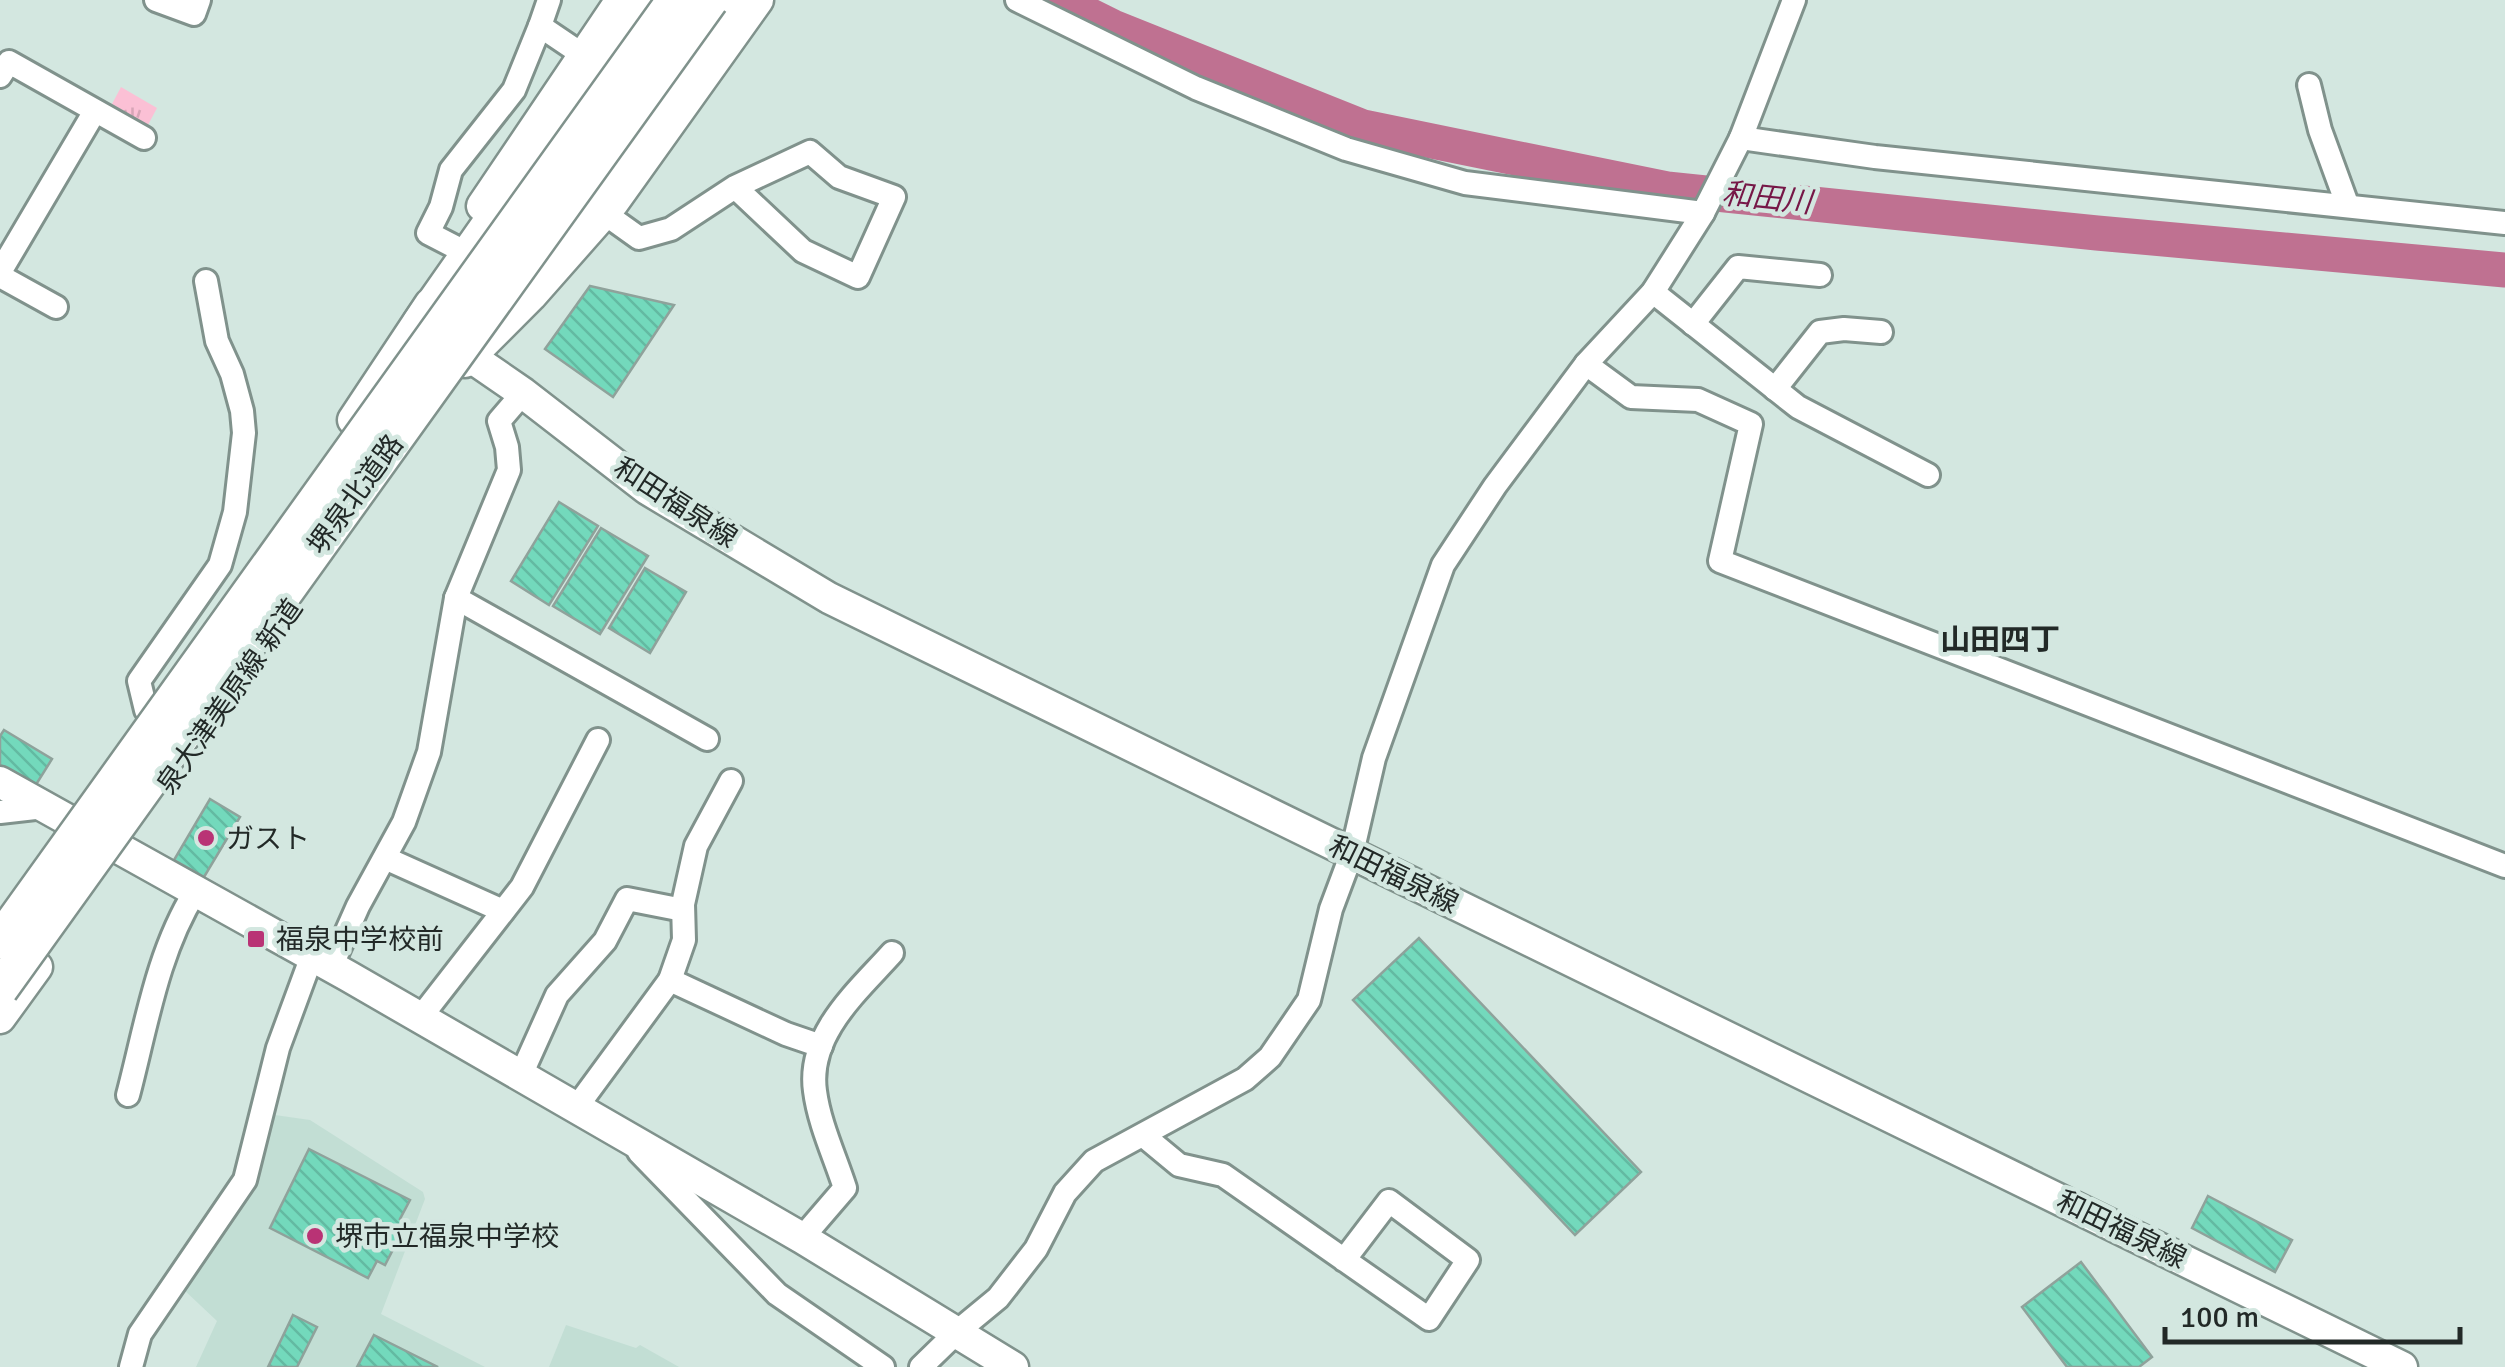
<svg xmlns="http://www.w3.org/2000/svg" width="2505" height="1367" font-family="Signika,'Noto Sans JP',sans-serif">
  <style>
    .built { fill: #c2ded4 }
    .grass { fill: url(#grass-tufts) }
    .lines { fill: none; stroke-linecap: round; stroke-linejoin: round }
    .river { stroke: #bf7191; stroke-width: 35 }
    .building { fill: url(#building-back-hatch); stroke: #8fa29b; stroke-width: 2.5 }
    .minor-casing { stroke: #80928c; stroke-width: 28 }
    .major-casing { stroke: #80928c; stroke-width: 35 }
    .highway-casing { stroke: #80928c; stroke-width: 40 }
    .minor { stroke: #fff; stroke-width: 22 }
    .major { stroke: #fff; stroke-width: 30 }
    .highway { stroke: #fff; stroke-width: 35 }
    .highway-bridge-casing { stroke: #80928c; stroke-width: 40; stroke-linecap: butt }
    .highway-bridge { stroke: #fff; stroke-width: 35 }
    .poi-dot { fill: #b93375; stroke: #d3e7e0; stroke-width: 4 }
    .labels { text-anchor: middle; stroke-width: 9; stroke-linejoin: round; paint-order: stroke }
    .street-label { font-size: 28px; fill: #222927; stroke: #d3e7e0 }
    .poi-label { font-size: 28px; fill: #222927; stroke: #d3e7e0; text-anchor: start }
    .water-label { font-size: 30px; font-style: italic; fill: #761747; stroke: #d3e7e0 }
    .neighbourhood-label { font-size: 30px; font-weight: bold; fill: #222927; stroke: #d3e7e0 }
  </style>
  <defs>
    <pattern id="grass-tufts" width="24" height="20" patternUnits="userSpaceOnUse" patternTransform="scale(2.5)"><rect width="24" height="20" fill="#fbc0d5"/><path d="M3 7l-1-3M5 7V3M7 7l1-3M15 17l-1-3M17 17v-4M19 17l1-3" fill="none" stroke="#d7a5b7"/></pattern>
    <pattern id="building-back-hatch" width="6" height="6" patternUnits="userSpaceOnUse" patternTransform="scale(2.5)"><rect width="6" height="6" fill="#73d9bc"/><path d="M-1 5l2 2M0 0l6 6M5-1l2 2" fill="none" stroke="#63baa2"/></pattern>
  </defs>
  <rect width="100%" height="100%" fill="#d3e7e0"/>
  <!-- built -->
  <g class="built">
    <path d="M275,1115L310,1120L423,1192L425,1199L381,1314L485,1367H196L217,1321L182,1288L250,1194Z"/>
    <path d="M566,1325L636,1348L640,1345L679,1367H549Z"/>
  </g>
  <!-- grass -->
  <path class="grass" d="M121,87L157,108L148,125L112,104Z"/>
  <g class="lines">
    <!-- river -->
    <path class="river" d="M1059,0L1113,27L1363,127L1667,189L2097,233L2505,270"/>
  </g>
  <!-- building -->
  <g class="building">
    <path d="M590,286L674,305L613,397L545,349Z"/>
    <path d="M559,502L598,526L549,605L511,581Z"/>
    <path d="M601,528L648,556L600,634L553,606Z"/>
    <path d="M645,568L686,592L650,653L609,628Z"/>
    <path d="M4,730L52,759L37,783L20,784L0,771V736Z"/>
    <path d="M210,799L240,817L204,877L174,860Z"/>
    <path d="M1419,938L1641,1172L1575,1235L1353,1000Z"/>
    <path d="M309,1149L410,1200L400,1219L407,1222L385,1265L377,1261L368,1278L270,1228Z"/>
    <path d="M2208,1196L2292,1240L2275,1272L2192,1228Z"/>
    <path d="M2081,1262L2152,1357L2139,1367H2067L2022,1307Z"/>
    <path d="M293,1315L317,1327L297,1367H268Z"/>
    <path d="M374,1335L438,1367H357Z"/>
  </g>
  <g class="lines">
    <!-- minor casing -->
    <g class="minor-casing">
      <g id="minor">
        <path d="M156,0L194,14L199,0"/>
        <path d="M549,0L540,26L583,55"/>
        <path d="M1017,0L1196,88L1346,149L1465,183L1703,213"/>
        <path d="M0,76L9,62L144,138"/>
        <path d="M2309,85L2320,130L2347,204"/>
        <path d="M1741,138L1875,157L2505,223"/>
        <path d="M604,213L639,238L671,229L735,187L810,152L839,177L894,197L858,277L803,251L735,187"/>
        <path d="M459,249L428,233L441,207L451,170L514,90L540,26"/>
        <path d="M0,272L95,111"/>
        <path d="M0,276L56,307"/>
        <path d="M1653,292L1798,407L1928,475"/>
        <path d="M1693,324L1738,267L1820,275"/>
        <path d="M1586,364L1631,397L1698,400L1751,424L1720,561L2505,866"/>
        <path d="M1775,389L1820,332L1844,329L1881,332"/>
        <path d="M456,598L707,739"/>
        <path d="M146,710L139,681L220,565L235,512L244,433L242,411L232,374L217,341L206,281"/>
        <path d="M0,812L44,807"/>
        <path d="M385,858L503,911"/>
        <path d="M331,967L358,906L404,822L429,752L456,598L509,470L507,447L499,421L523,393"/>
        <path d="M670,980L786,1034L821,1046"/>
        <path d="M420,1018L522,887L598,740"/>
        <path d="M521,1075L557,995L605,941L627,899L683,910"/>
        <path d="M128,1095C146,1027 157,953 195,892"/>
        <path d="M576,1108L670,980L684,940L683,904L696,846L731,781"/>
        <path d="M1144,1136L1179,1165L1223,1175L1429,1319L1468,1260L1389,1201L1344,1260"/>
        <path d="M639,1152L777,1294L883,1367"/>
        <path d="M802,1238L845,1188C835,1157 819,1123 815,1091C807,1034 858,991 892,953"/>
        <path d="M131,1367L140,1334L245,1180L278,1048L312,956"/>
        <path d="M921,1367L958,1331L998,1298L1036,1249L1065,1193L1094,1161L1245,1079L1270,1057L1309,1000L1331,909L1352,853L1374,758L1443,565L1495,486L1586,364L1653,292L1703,213L1741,138L1794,0"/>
      </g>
    </g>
    <!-- major casing -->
    <g class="major-casing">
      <g id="major">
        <path d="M482,206L621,0"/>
        <path d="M443,338L523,393L647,489L829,598L2402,1367"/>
        <path d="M465,362L531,296L613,203L758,0"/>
        <path d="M353,420L430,304"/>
        <path d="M0,782L348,976L802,1238L1013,1367"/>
        <path d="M0,1018L37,967"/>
      </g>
    </g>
    <!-- highway casing -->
    <g class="highway-casing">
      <g id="highway">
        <path d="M539,262L596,195L734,0"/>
        <path d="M420,324L647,0"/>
      </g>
    </g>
    <!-- minor -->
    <use href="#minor" class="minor"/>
    <!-- major -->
    <use href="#major" class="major"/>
    <!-- highway -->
    <use href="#highway" class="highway"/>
    <!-- highway-bridge casing -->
    <g class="highway-bridge-casing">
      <g id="highway-bridge">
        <path d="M0,941L675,0"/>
        <path d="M0,989L710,0"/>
      </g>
    </g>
    <!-- highway-bridge -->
    <use href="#highway-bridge" class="highway-bridge"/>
  </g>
  <!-- markers -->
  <g class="poi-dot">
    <circle cx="206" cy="838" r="10"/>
    <rect x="246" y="929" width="20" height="20" rx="5"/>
    <circle cx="315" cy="1236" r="10"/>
  </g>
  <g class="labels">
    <!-- street labels -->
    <g class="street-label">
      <text transform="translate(355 494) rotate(-54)" y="10">堺泉北道路</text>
      <text transform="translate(676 502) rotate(33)" y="10">和田福泉線</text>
      <text transform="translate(229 696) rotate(-55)" y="10">泉大津美原線 新道</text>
      <text transform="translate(1394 874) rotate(26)" y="10">和田福泉線</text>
      <text transform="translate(2122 1229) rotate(26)" y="10">和田福泉線</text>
    </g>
    <!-- poi labels -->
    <g class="poi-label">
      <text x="226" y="848">ガスト</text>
      <text x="276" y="949">福泉中学校前</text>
      <text x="335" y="1246">堺市立福泉中学校</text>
    </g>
    <!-- water labels -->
    <g class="water-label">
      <text transform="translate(1767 198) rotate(6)" y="10">和田川</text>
    </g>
    <!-- neighbourhood labels -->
    <g class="neighbourhood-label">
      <text x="2000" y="650">山田四丁</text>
    </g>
  </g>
  <!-- scale -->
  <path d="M2165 1327v15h295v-15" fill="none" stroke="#222927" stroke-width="5"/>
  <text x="2180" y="1327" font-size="30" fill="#222927" stroke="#d3e7e0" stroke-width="8" paint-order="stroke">100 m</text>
</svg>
